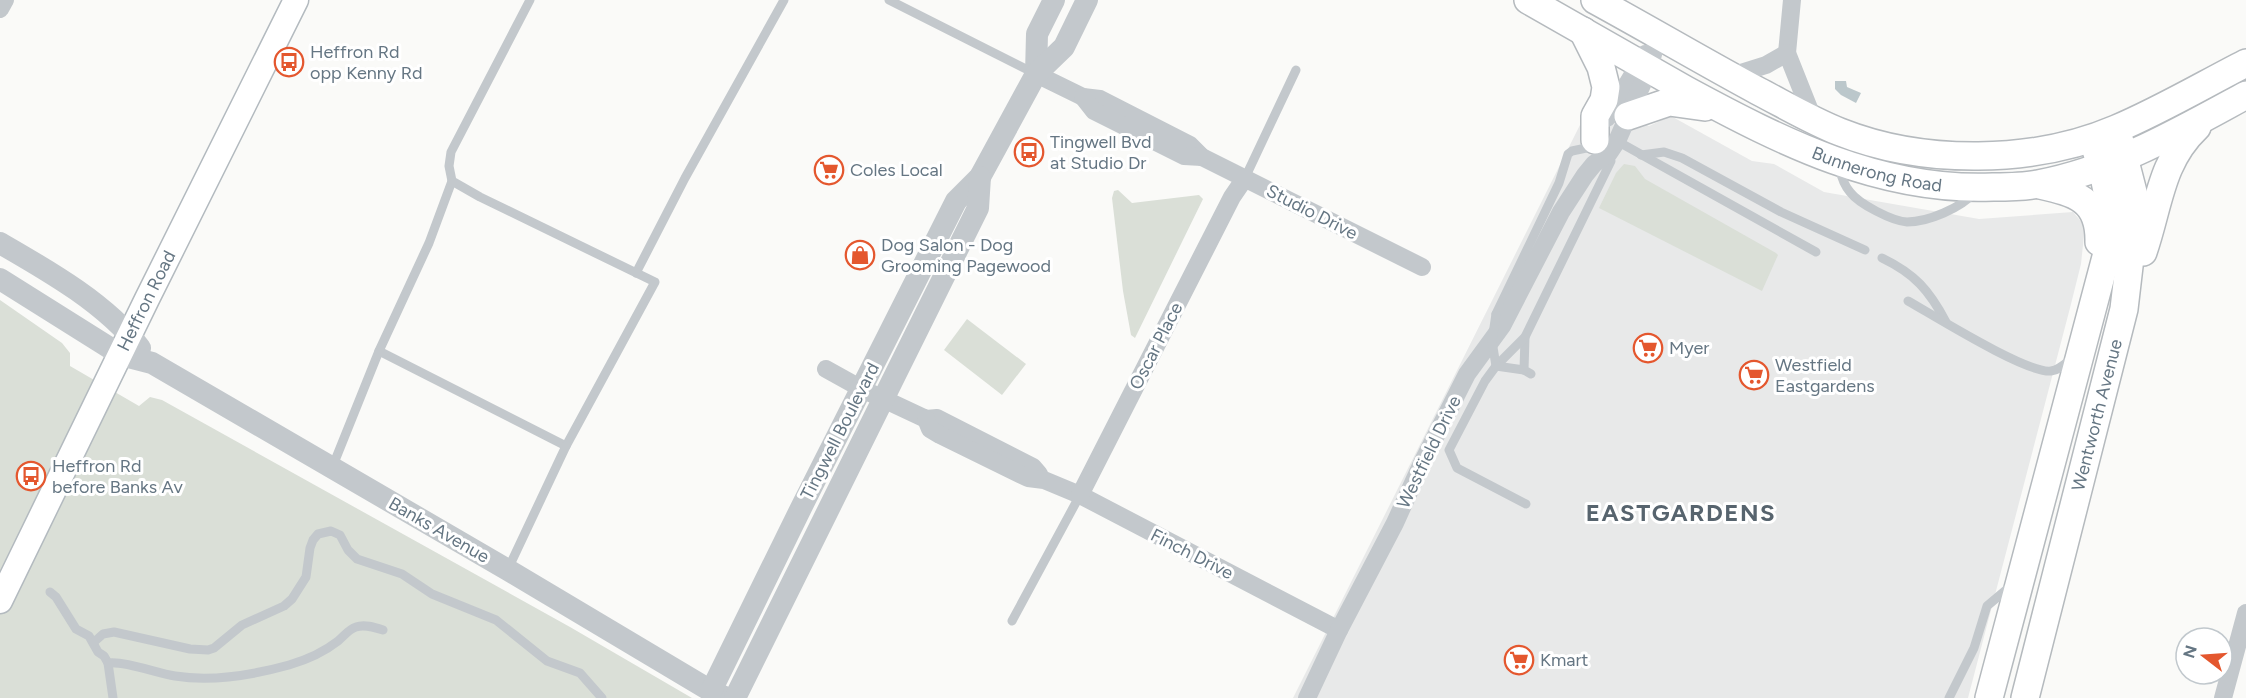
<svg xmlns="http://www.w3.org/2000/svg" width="2246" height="698" font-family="Figtree,sans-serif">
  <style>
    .built { fill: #e8e9e9 }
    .green { fill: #dadfd7 }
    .water { fill: #bbc7cb }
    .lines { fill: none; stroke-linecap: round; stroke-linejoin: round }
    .secondary-casing { stroke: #b3babf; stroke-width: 27 }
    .primary-casing { stroke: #b5babe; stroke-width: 30 }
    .service { stroke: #c3c8cc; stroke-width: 9 }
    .minor { stroke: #c3c8cc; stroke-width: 18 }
    .tertiary { stroke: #c3c8cc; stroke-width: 22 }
    .secondary { stroke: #fff; stroke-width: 24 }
    .primary { stroke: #fff; stroke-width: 27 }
    .service-bridge { stroke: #c3c8cc; stroke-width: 9 }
    .labels { text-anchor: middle; stroke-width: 6; stroke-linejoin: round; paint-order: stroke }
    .poi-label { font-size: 18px; fill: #657683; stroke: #fff; text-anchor: start }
    .street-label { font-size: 18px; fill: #657683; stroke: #fff }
    .district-label { font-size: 24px; font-weight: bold; letter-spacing: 1.5px; fill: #57646e; stroke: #fff }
  </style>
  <rect width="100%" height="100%" fill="#fafaf8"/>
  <!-- built -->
  <path class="built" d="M1593,99L1649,126L1671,116L1752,161L1774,164L1824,192L1979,219L2073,212L2085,226L2081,264L2070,308L1968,698H1293Z"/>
  <!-- green -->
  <g class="green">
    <path d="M1624,164L1635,166L1645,179L1776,253L1778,255L1762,291L1599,208L1616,173Z"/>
    <path d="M1118,190L1132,203L1199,195L1203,199L1135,338L1131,335L1123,291L1112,198L1114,191Z"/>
    <path d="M0,300L62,343L70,353V366L139,406L150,397L162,400L570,627L692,698H0Z"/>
    <path d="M967,319L1026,364L1002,395L944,350Z"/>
  </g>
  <!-- water -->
  <path class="water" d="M1835,81H1846L1847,87L1861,93L1856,103L1841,95L1835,89Z"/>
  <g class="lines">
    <!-- secondary casing -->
    <g class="secondary-casing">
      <g id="secondary">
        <path id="s1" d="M0,601L147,299L296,0"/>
      </g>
    </g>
    <!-- primary casing -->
    <g class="primary-casing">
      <g id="primary">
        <path id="s2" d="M1528,0C1581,30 1633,60 1686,90C1782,142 1881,192 1993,187C2008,187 2024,187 2038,184C2113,170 2180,131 2246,95"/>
        <path d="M1595,0C1650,30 1704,62 1758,91C1785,105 1812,121 1840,132C1923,165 2034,164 2116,129C2161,110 2203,85 2246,63"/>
        <path d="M1583,31L1601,67L1606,87L1604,100L1595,116V140"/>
        <path d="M1628,116L1669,102L1705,107"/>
        <path d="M2040,185C2075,193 2100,199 2099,242"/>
        <path d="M2143,252C2159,206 2160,162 2197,127"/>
        <path d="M1989,698L2106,257C2113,219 2109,186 2096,150"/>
        <path id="s3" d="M2025,698L2124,309L2135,215L2134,196L2120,142"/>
      </g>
    </g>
    <!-- service -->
    <g class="service">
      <path d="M889,0L1034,73"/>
      <path d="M1617,141L1816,252"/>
      <path d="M1641,155L1664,152L1682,158L1781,212L1865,250"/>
      <path d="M1839,167C1841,176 1844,185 1850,192C1859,204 1892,221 1907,222C1928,222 1961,208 1975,192"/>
      <path d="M1245,178L1296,70"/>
      <path d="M1882,258C1915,274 1929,290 1946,322"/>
      <path d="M636,273L685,178L784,0"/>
      <path d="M1908,301C1933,315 2027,374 2051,371C2059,370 2065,364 2071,359"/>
      <path d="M1496,314L1559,183L1568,154L1572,151L1591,147"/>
      <path d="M1525,337L1524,370L1531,374"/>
      <path d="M379,351L566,446L655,282L480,197L452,181L449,166L451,152L530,0"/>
      <path d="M332,468L379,351L429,243L452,181"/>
      <path d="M1526,504L1457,468L1449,450L1485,381L1496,366L1525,337L1611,161L1609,153"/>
      <path d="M508,569L566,446"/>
      <path d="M50,592L56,597L76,629L89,636L98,652L104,656L108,663L113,698"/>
      <path d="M1012,621L1080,495"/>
      <path d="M94,642L103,634L114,632L190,649L208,650L214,648L242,625L284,606L292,599L306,577L310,548L313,540L318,534L331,531L340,535L348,550L357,559L402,574L432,594L496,620L547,661L580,673L602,698"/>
      <path d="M108,663C126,661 156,673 175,676C212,682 253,675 289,665C306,660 324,652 338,641C344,636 349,629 356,627C364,624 374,627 383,630"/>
      <path d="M1949,698L1974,648L1987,606L2012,585"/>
    </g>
    <!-- minor -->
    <g class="minor">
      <path d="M0,9L5,0"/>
      <path d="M1787,53L1792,0"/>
      <path d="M1036,74L1083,97L1100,99L1190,145L1202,157L1422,267"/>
      <path d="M1731,76L1766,65L1787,53L1814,121"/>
      <path d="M1083,97L1094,111L1184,156L1202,157"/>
      <path d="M1607,118L1645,54"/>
      <path d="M826,369L862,389L926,419L937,418L1033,467L1039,474"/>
      <path d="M926,419L930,429L940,435L1028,478L1044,480L1080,495L1339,630"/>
      <path d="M1080,495L1232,197L1245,178"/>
      <path d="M1307,698L1339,630L1395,523L1423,461L1467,374L1502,326L1561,212L1585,175L1594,164L1609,153L1617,141L1649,69L1658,36"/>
      <path d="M2223,698L2246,613"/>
    </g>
    <!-- tertiary -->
    <g class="tertiary">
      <path d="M1036,74L1037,34L1054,0"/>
      <path d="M0,243C47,270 107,304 140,348"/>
      <path d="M0,279L121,355L152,363L508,570L711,691L727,698"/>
      <path d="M711,691L803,504L956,201L980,177L1036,74L1064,47L1087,0"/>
      <path d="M735,698L978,208L980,177"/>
    </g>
    <!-- secondary -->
    <use href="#secondary" class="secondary"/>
    <!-- primary -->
    <use href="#primary" class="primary"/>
    <!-- service-bridge -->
    <path class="service-bridge" d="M1496,314L1492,341L1496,366L1524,370"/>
  </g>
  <!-- icons -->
  <defs>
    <g id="bus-ring" transform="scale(1.5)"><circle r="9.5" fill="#fff" stroke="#e4572e" stroke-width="1.5"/><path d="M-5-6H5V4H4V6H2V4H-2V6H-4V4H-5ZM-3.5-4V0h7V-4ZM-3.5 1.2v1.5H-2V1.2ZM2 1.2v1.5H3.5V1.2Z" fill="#e4572e"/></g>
    <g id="supermarket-ring" transform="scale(1.5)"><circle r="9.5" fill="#fff" stroke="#e4572e" stroke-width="1.5"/><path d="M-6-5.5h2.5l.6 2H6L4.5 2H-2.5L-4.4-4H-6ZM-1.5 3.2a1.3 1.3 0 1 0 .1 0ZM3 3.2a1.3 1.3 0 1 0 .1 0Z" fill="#e4572e"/></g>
    <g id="shop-ring" transform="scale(1.5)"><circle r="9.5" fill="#fff" stroke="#e4572e" stroke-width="1.5"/><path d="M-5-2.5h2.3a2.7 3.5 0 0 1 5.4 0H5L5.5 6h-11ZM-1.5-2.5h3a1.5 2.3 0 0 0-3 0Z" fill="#e4572e"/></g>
  </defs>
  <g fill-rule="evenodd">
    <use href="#bus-ring" x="289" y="62"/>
    <use href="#bus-ring" x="1029" y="152"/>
    <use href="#supermarket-ring" x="829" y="170"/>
    <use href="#shop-ring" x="860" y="255"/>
    <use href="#supermarket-ring" x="1648" y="348"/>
    <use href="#supermarket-ring" x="1754" y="375"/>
    <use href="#bus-ring" x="31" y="476"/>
    <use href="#supermarket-ring" x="1519" y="660"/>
  </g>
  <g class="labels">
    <!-- poi labels -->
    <g class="poi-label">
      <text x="310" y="58">Heffron Rd<tspan x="310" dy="21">opp Kenny Rd</tspan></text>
      <text x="1050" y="148">Tingwell Bvd<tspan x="1050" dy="21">at Studio Dr</tspan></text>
      <text x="850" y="176">Coles Local</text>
      <text x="881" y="251">Dog Salon - Dog<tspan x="881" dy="21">Grooming Pagewood</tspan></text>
      <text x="1669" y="354">Myer</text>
      <text x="1775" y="371">Westfield<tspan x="1775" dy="21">Eastgardens</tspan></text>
      <text x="52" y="472">Heffron Rd<tspan x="52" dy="21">before Banks Av</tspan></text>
      <text x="1540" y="666">Kmart</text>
    </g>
    <!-- street labels -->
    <g class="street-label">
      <text dy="6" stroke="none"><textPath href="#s2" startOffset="390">Bunnerong Road</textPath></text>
      <text transform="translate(1312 212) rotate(27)" y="6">Studio Drive</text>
      <text dy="6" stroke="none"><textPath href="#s1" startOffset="334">Heffron Road</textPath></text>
      <text transform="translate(1156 346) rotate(-63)" y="6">Oscar Place</text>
      <text dy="6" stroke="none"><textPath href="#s3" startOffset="292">Wentworth Avenue</textPath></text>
      <text transform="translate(840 431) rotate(-63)" y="6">Tingwell Boulevard</text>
      <text transform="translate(1429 452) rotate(-64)" y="6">Westfield Drive</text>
      <text transform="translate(439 530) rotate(30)" y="6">Banks Avenue</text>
      <text transform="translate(1192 554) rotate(27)" y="6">Finch Drive</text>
    </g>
    <!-- district labels -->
    <g class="district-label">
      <text x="1681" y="521">EASTGARDENS</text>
    </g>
  </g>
  <!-- north arrow -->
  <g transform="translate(2204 656) rotate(287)"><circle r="28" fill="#ffffff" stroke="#c1c8cd" stroke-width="1.5"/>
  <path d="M0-4.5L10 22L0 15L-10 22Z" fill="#e4572e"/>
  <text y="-9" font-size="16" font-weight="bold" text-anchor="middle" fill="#657683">N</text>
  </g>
</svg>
